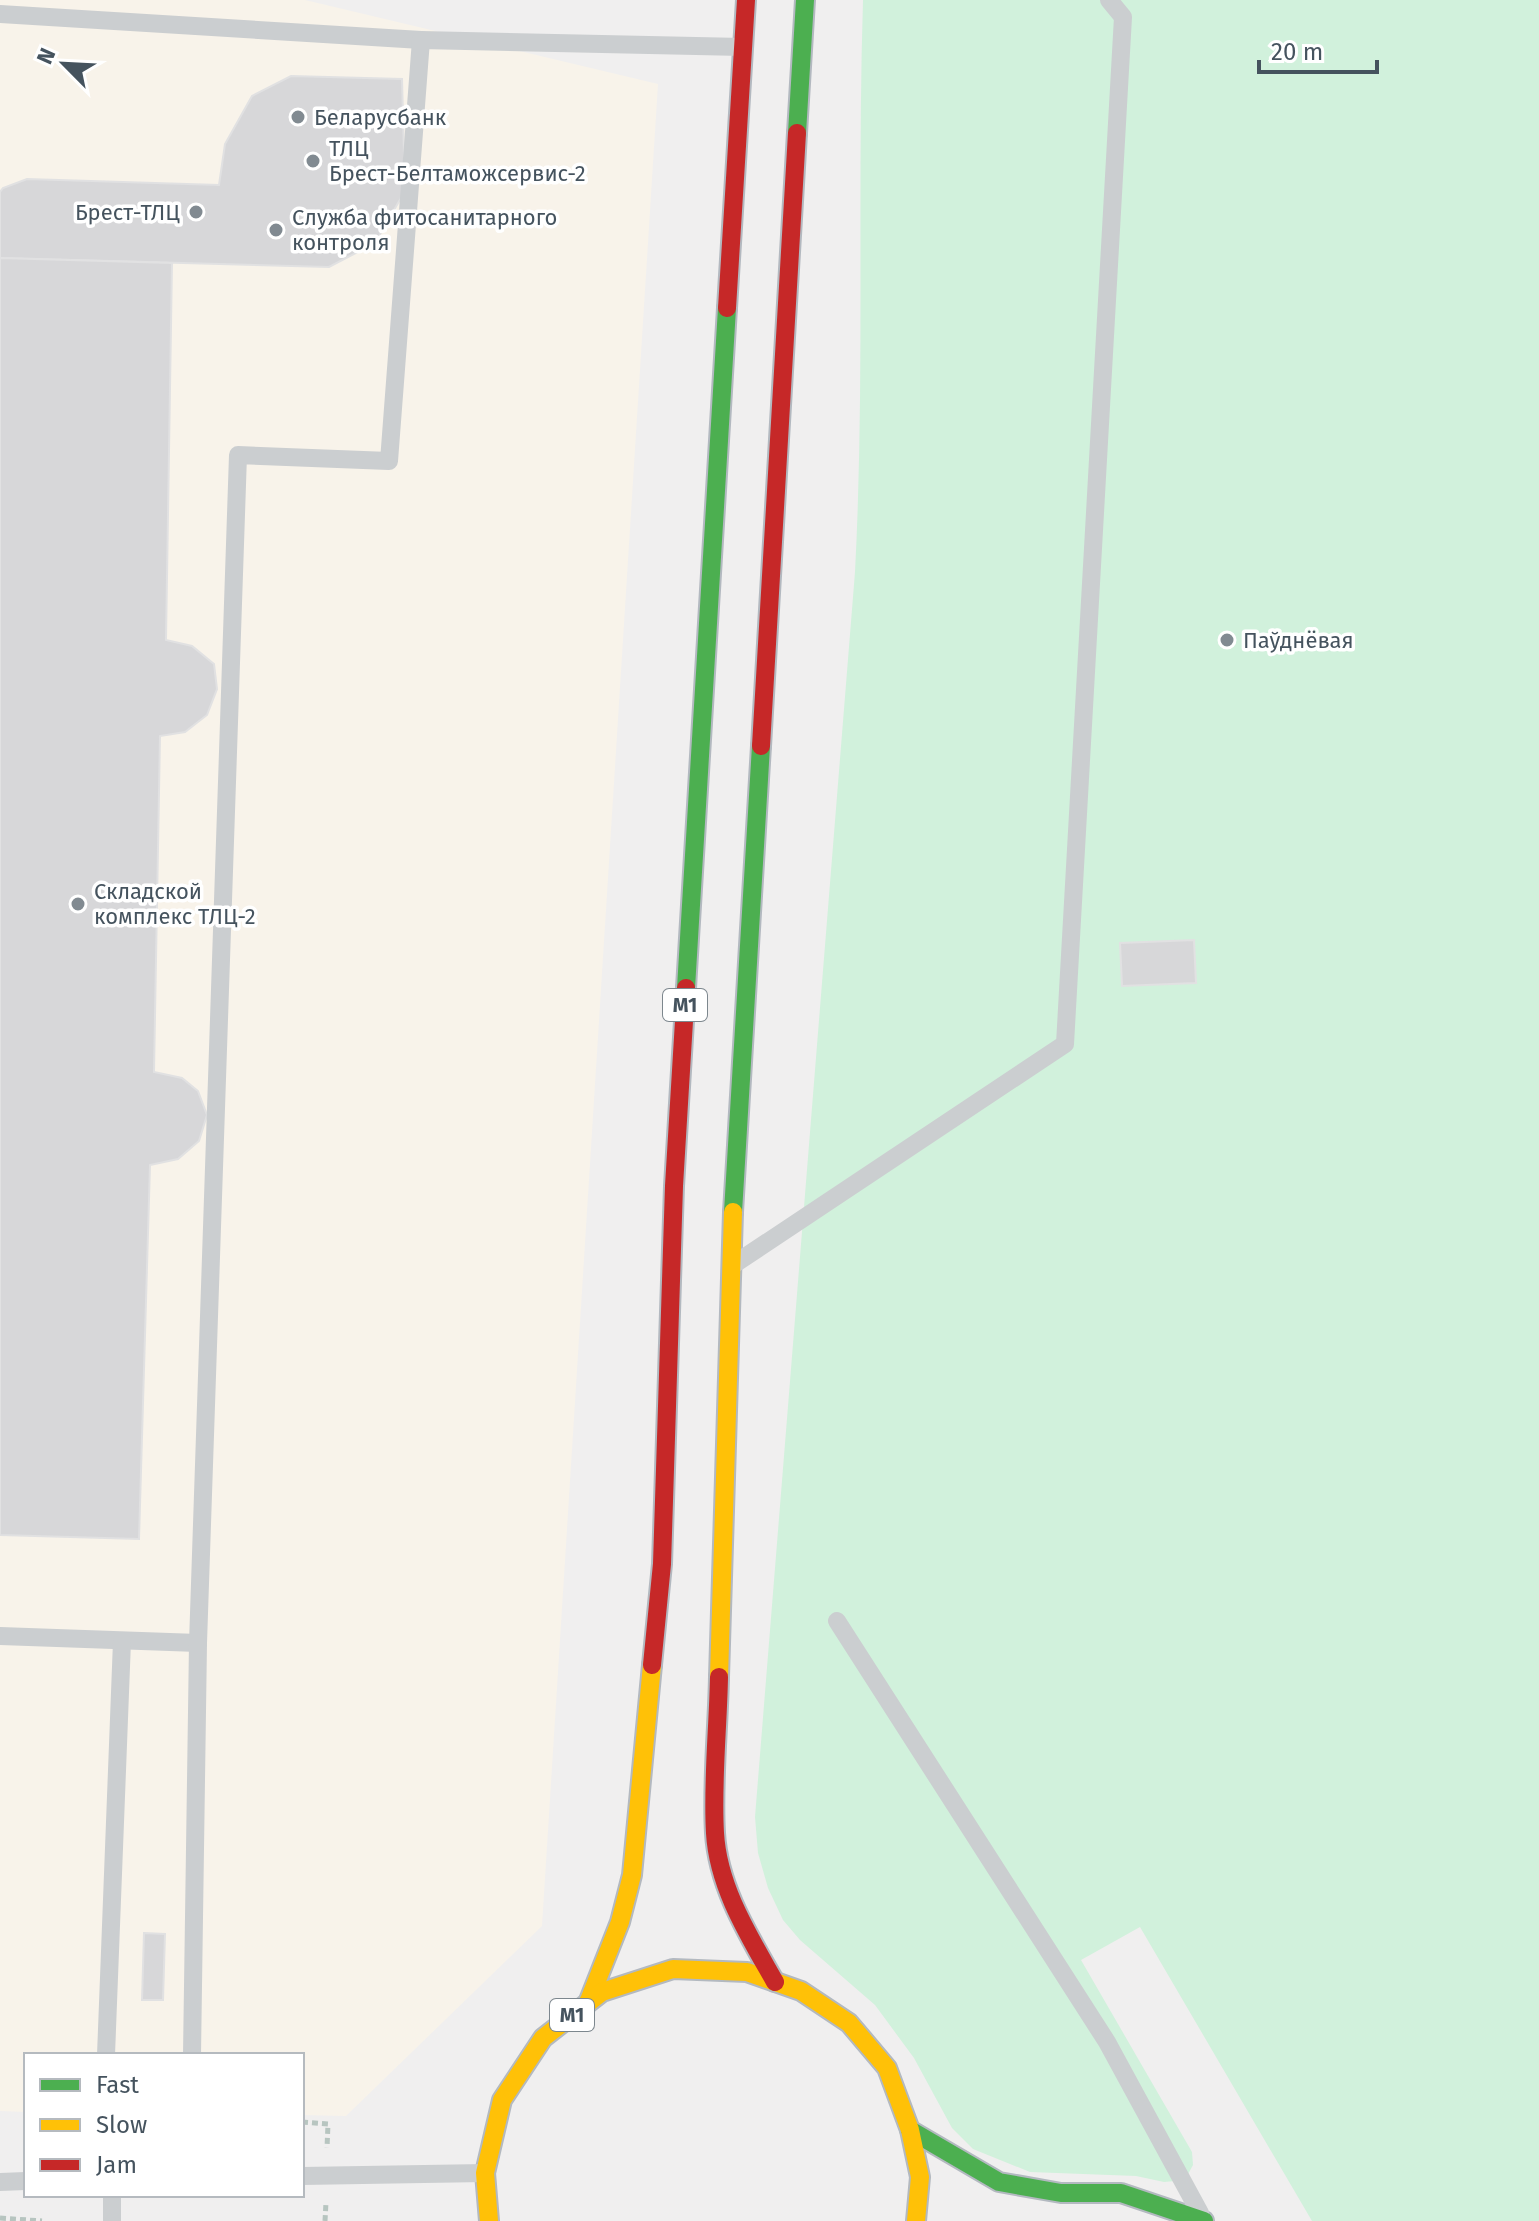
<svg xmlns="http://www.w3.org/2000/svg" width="1539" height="2221" font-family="'Fira Sans',sans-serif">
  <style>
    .commercial { fill: #f8f3ea }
    .green { fill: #d1f1dc }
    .building { fill: #d7d7d9; stroke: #e1e1e2; stroke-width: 2 }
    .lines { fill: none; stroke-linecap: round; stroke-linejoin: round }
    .fast-casing { stroke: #b3b9c0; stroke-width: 22 }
    .slow-casing { stroke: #b3b9c0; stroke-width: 22 }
    .jam-casing { stroke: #b3b9c0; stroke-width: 22 }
    .path { stroke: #b7c5c0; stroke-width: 5; stroke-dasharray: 6 4; stroke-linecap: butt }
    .lane { stroke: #cbced0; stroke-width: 18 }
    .fast { stroke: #4caf50; stroke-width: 18 }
    .slow { stroke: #ffc107; stroke-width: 18 }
    .jam { stroke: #c62828; stroke-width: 18 }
    .poi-dot { fill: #818a91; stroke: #fff; stroke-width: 3 }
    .labels { text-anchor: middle; stroke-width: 7; stroke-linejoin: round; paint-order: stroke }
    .shield { fill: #fff; stroke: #7d878e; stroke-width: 2 }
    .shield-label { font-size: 20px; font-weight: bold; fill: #45535e }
    .poi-label { font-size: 22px; fill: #45535e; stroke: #fff; text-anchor: start }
  </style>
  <rect width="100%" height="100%" fill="#f0efef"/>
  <!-- commercial -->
  <path class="commercial" d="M0,0H305L658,84L542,1926L346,2116L302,2115V2055H26V2112L0,2111Z"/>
  <!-- green -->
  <path class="green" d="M863,0H1539V2221H1312L1140,1927L1081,1960L1192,2152L1193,2165L1187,2176L1175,2181L1164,2182L1136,2176L1030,2172L973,2149L952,2128L914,2058L875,2005L800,1940L783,1920L768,1888L758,1853L755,1817L855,572C865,381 857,191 863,0Z"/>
  <!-- building -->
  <g class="building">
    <path d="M291,76L402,79L405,191L375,243L329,267L0,258V192L3,188L27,179L219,185L225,144L252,96Z"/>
    <path d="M0,258L172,263L166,640L192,646L214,664L217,689L207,715L185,732L160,736L154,1072L182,1078L198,1091L207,1115L199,1141L178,1159L150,1165L139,1539L0,1535Z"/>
    <path d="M1194,940L1196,983L1122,986L1120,943Z"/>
    <path d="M144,1933L165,1934L163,2000H142Z"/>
  </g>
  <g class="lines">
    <!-- fast casing -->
    <g class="fast-casing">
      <g id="fast">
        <path d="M797,133L805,0"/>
        <path d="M686,988L727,308"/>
        <path d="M733,1212L761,746"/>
        <path d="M910,2130L999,2182L1061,2193H1121L1204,2221"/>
      </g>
    </g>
    <!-- slow casing -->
    <g class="slow-casing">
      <g id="slow">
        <path d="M719,1677L733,1212"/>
        <path d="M588,2003L620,1922L632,1875L652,1665"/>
        <path d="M489,2221L485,2173L502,2100L543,2038L602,1992L673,1969L747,1972L801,1991L849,2023L887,2068L910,2130L920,2177L916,2221"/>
      </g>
    </g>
    <!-- jam casing -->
    <g class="jam-casing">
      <g id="jam">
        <path d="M727,308L746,0"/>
        <path d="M761,746L797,133"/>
        <path d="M652,1665L662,1564L674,1186L686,988"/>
        <path d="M719,1677C718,1729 712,1782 715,1833C718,1887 749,1936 775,1982"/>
      </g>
    </g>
    <!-- path -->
    <g class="path">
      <path d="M302,2122L328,2124L327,2148"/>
      <path d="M0,2218L42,2221"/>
      <path d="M325,2221L326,2202"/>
    </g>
    <!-- lane -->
    <g class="lane">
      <path d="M0,14L421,40"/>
      <path d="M733,1265L1065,1044L1123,17L1109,0"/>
      <path d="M837,1621L1107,2042L1200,2213"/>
      <path d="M0,1636L198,1643"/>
      <path d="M106,2055L122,1641"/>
      <path d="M192,2055L198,1643L238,455L389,461L421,40L743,47"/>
      <path d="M302,2176L485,2173"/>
      <path d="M0,2182L26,2181"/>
      <path d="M112,2195V2221"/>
    </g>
    <!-- fast -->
    <use href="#fast" class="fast"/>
    <!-- slow -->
    <use href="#slow" class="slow"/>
    <!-- jam -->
    <use href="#jam" class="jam"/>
  </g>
  <!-- markers -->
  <g class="poi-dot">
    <circle cx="298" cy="117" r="8"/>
    <circle cx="313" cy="161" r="8"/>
    <circle cx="196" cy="212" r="8"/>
    <circle cx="276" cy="230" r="8"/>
    <circle cx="1227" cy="640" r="8"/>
    <circle cx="78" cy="904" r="8"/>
  </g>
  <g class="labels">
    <!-- shield labels -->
    <g class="shield">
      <rect x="663" y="989" width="44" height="32" rx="6"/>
      <rect x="550" y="1999" width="44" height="32" rx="6"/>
    </g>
    <g class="shield-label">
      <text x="685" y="1012">М1</text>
      <text x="572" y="2022">М1</text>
    </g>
    <!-- poi labels -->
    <g class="poi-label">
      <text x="314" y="125">Беларусбанк</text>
      <text x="329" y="156">ТЛЦ<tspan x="329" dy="25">Брест-Белтаможсервис-2</tspan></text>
      <text x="180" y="220" text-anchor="end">Брест-ТЛЦ</text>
      <text x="292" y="225">Служба фитосанитарного<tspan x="292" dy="25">контроля</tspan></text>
      <text x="1243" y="648">Паўднёвая</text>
      <text x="94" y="899">Складской<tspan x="94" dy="25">комплекс ТЛЦ-2</tspan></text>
    </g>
  </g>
  <!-- legend -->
  <rect x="24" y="2053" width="280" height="144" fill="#ffffff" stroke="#b5babf" stroke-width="2"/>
  <rect x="40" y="2079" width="40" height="12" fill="#4caf50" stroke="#b5babf" stroke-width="2"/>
  <text x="96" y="2093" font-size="24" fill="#45535e">Fast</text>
  <rect x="40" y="2119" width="40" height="12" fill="#ffc107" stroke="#b5babf" stroke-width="2"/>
  <text x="96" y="2133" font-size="24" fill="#45535e">Slow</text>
  <rect x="40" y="2159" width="40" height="12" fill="#c62828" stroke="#b5babf" stroke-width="2"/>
  <text x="96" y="2173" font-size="24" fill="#45535e">Jam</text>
  <!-- north arrow -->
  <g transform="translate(64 64) rotate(294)" stroke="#ffffff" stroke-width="6" paint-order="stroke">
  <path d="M0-6L14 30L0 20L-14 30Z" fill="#45535e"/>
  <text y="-12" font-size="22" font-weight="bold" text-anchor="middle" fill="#45535e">N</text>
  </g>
  <!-- scale -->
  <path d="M1259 60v12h118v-12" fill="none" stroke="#45535e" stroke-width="4"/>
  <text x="1271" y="60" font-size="24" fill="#45535e" stroke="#ffffff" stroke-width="6" paint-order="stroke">20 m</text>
</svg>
